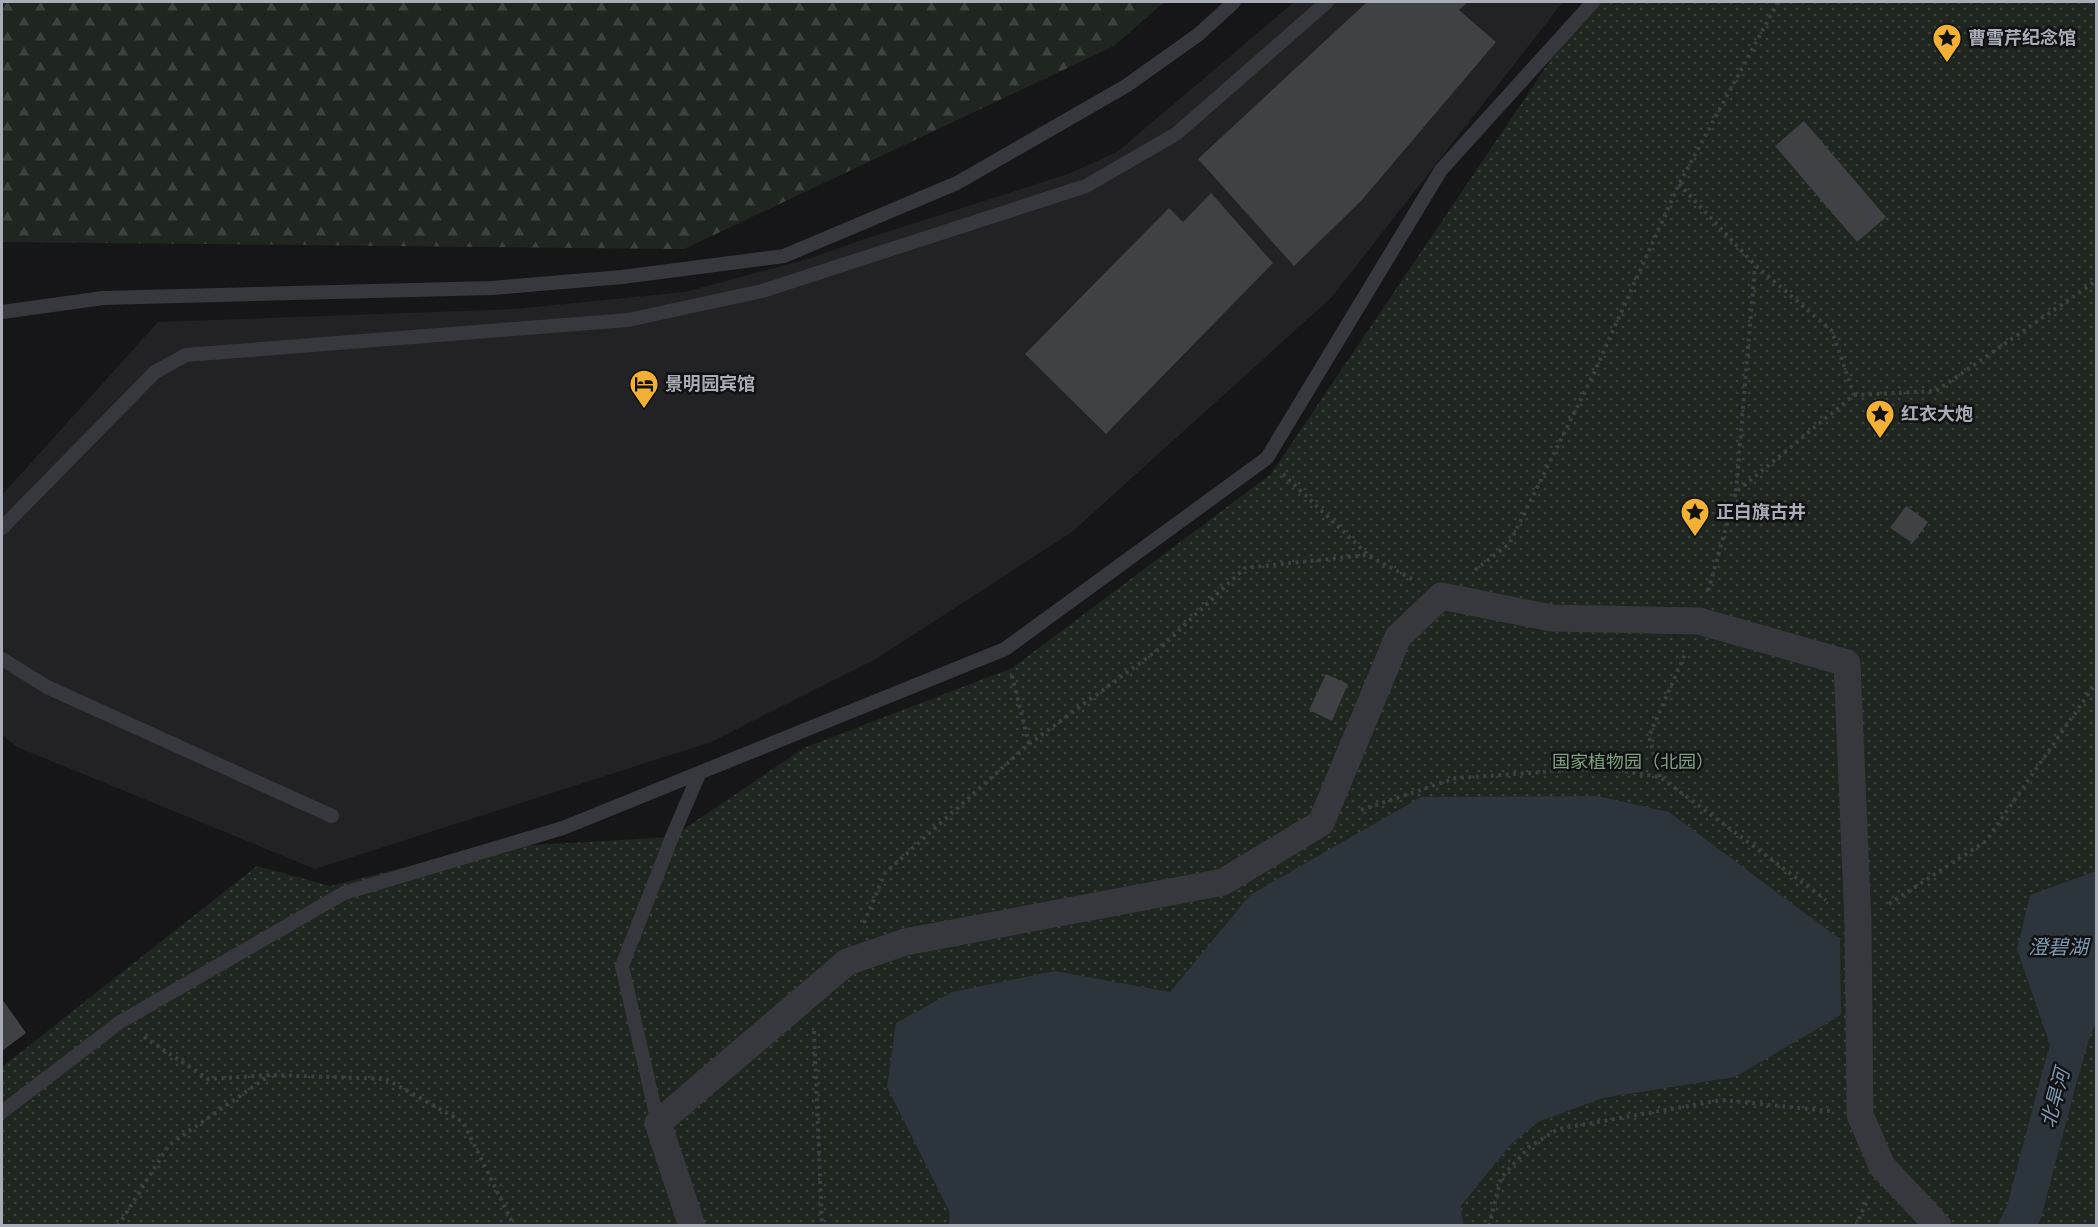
<svg xmlns="http://www.w3.org/2000/svg" width="2098" height="1227" font-family="Cabin,'Noto Sans SC',sans-serif">
  <style>
    .built { fill: #222225 }
    .forest { fill: url(#forest-firs) }
    .garden { fill: url(#garden-dots) }
    .water { fill: #2c353c }
    .lines { fill: none; stroke-linecap: round; stroke-linejoin: round }
    .canal { stroke: #2c353c; stroke-width: 36 }
    .building { fill: #404145 }
    .path { stroke: #3d3f44; stroke-width: 4; stroke-dasharray: 3 4.5; stroke-linecap: butt }
    .lane { stroke: #37383d; stroke-width: 14 }
    .street { stroke: #37383d; stroke-width: 27 }
    .labels { text-anchor: middle; stroke-width: 5; stroke-linejoin: round; paint-order: stroke }
    .poi-label { font-size: 18px; font-weight: bold; fill: #a8adb8; stroke: #111113; text-anchor: start }
    .park-label { font-size: 18px; fill: #7fa381; stroke: #111113 }
    .water-label { font-size: 20px; font-style: italic; fill: #7f9bb3; stroke: #111113 }
  </style>
  <defs>
    <pattern id="forest-firs" width="22" height="20" patternUnits="userSpaceOnUse" patternTransform="scale(1.5)"><rect width="22" height="20" fill="#1e261f"/><path d="M5 1l3.5 6h-7zM16 11l3.5 6h-7z" fill="#3c433d"/></pattern>
    <pattern id="garden-dots" width="8" height="8" patternUnits="userSpaceOnUse" patternTransform="scale(1.5)"><rect width="8" height="8" fill="#1e261f"/><path d="M2 2h.1M6 6h.1" fill="none" stroke="#3c433d" stroke-width="1.8" stroke-linecap="round"/></pattern>
  </defs>
  <rect width="100%" height="100%" fill="#161618"/>
  <!-- built -->
  <path class="built" d="M1294,2H1563L1331,298L1072,532L876,659L711,742L315,869L17,747L2,735V495L158,322L515,309L685,292L808,259L868,238L1068,174L1117,152Z"/>
  <!-- forest -->
  <path class="forest" d="M2,2H1164L1114,46L684,249L2,242Z"/>
  <!-- garden -->
  <path class="garden" d="M1588,2H2096V1225L2,1226V1067L257,866L330,886L481,848L672,837L804,748L1012,668L1271,474L1538,79Z"/>
  <!-- water -->
  <g class="water">
    <path d="M1597,796L1669,812L1840,939L1841,1015L1735,1077L1603,1098L1538,1122L1510,1145L1461,1206L1463,1225H949L950,1213L887,1087L896,1023L952,992L1055,971L1170,992L1250,895L1421,797Z"/>
    <path d="M2096,871V1025L2060,1074L2017,949L2030,895Z"/>
  </g>
  <g class="lines">
    <!-- canal -->
    <path class="canal" d="M2017,1226L2024,1212L2060,1075L2084,994L2096,972"/>
  </g>
  <!-- building -->
  <g class="building">
    <path d="M1367,2H1468L1459,10L1496,42L1361,201L1294,266L1198,159Z"/>
    <path d="M1804,121L1886,217L1857,242L1775,146Z"/>
    <path d="M1211,193L1273,263L1106,434L1025,354L1169,208L1183,222Z"/>
    <path d="M1906,506L1928,522L1913,543L1890,528Z"/>
    <path d="M1326,674L1348,684L1332,721L1309,710Z"/>
    <path d="M2,999L26,1033L2,1051Z"/>
  </g>
  <g class="lines">
    <!-- path -->
    <g class="path">
      <path d="M1679,184L1755,265L1832,331L1854,395L1736,492L1708,591"/>
      <path d="M1854,395L1936,391L2096,281"/>
      <path d="M1283,474L1367,554"/>
      <path d="M1736,491L1755,266"/>
      <path d="M1475,570L1509,544L1593,375L1679,184L1778,2"/>
      <path d="M1029,744L1159,649L1245,568L1367,555L1414,580"/>
      <path d="M1660,777L1649,736L1686,652"/>
      <path d="M1361,810L1456,778L1603,768L1660,777L1826,900"/>
      <path d="M1889,904L1986,841L2096,683"/>
      <path d="M864,923L885,873L1029,744L1011,672"/>
      <path d="M814,1031L822,1226"/>
      <path d="M144,1037L208,1079L271,1075L386,1079L463,1122L514,1226"/>
      <path d="M118,1226L169,1145L270,1075"/>
      <path d="M1489,1226L1501,1178L1529,1147L1558,1129L1722,1100L1830,1111"/>
      <path d="M1856,1226L1869,1196"/>
    </g>
    <!-- lane -->
    <g class="lane">
      <path d="M2,312L103,298L492,288L622,277L784,256L957,183L1126,86L1199,34L1234,2"/>
      <path d="M2,528L155,372L186,355L628,320L762,291L1086,186L1176,134L1327,2"/>
      <path d="M2,659L47,687L332,816"/>
      <path d="M2,1112L120,1022L344,893L563,828L1005,649L1267,458L1441,170L1593,2"/>
      <path d="M658,1123L622,966L672,837L699,774"/>
    </g>
    <!-- street -->
    <path class="street" d="M692,1226L658,1123L847,962L905,942L1223,882L1321,823L1398,637L1441,596L1551,618L1699,621L1847,663L1858,924L1860,1115L1882,1166L1938,1226"/>
  </g>
  <!-- icons -->
  <defs>
    <g id="sight-pin" transform="scale(1.5)"><path d="M0 17L-7.5 6A9.5 9.5 0 1 1 7.5 6Z" fill="#f2b134" stroke="#111113"/><path d="M0-6L1.8-2.2L6-1.7L2.9 1.2L3.7 5.4L0 3.3L-3.7 5.4L-2.9 1.2L-6-1.7L-1.8-2.2Z" fill="#111"/></g>
    <g id="hotel-pin" transform="scale(1.5)"><path d="M0 17L-7.5 6A9.5 9.5 0 1 1 7.5 6Z" fill="#f2b134" stroke="#111113"/><path d="M-6-4.5h1.5V1H6V5H4.5V3h-9V5H-6ZM-4 0a1.8 1.8 0 1 1 3.6 0ZM.5 0V-2.5h3Q6-2.5 6 0Z" fill="#111"/></g>
  </defs>
  <g fill-rule="evenodd">
    <use href="#sight-pin" x="1947" y="38"/>
    <use href="#hotel-pin" x="644" y="384"/>
    <use href="#sight-pin" x="1880" y="414"/>
    <use href="#sight-pin" x="1695" y="512"/>
  </g>
  <g class="labels">
    <!-- poi labels -->
    <g class="poi-label">
      <text x="1968" y="44">曹雪芹纪念馆</text>
      <text x="665" y="390">景明园宾馆</text>
      <text x="1901" y="420">红衣大炮</text>
      <text x="1716" y="518">正白旗古井</text>
    </g>
    <!-- park labels -->
    <g class="park-label">
      <text x="1633" y="768">国家植物园（北园）</text>
    </g>
    <!-- water labels -->
    <g class="water-label">
      <text x="2058" y="954">澄碧湖</text>
      <text transform="translate(2055 1098) rotate(-75)" y="7">北旱河</text>
    </g>
  </g>
  <!-- border -->
  <rect width="2098" height="1227" fill="none" stroke="#a8adb8" stroke-width="6"/>
</svg>
